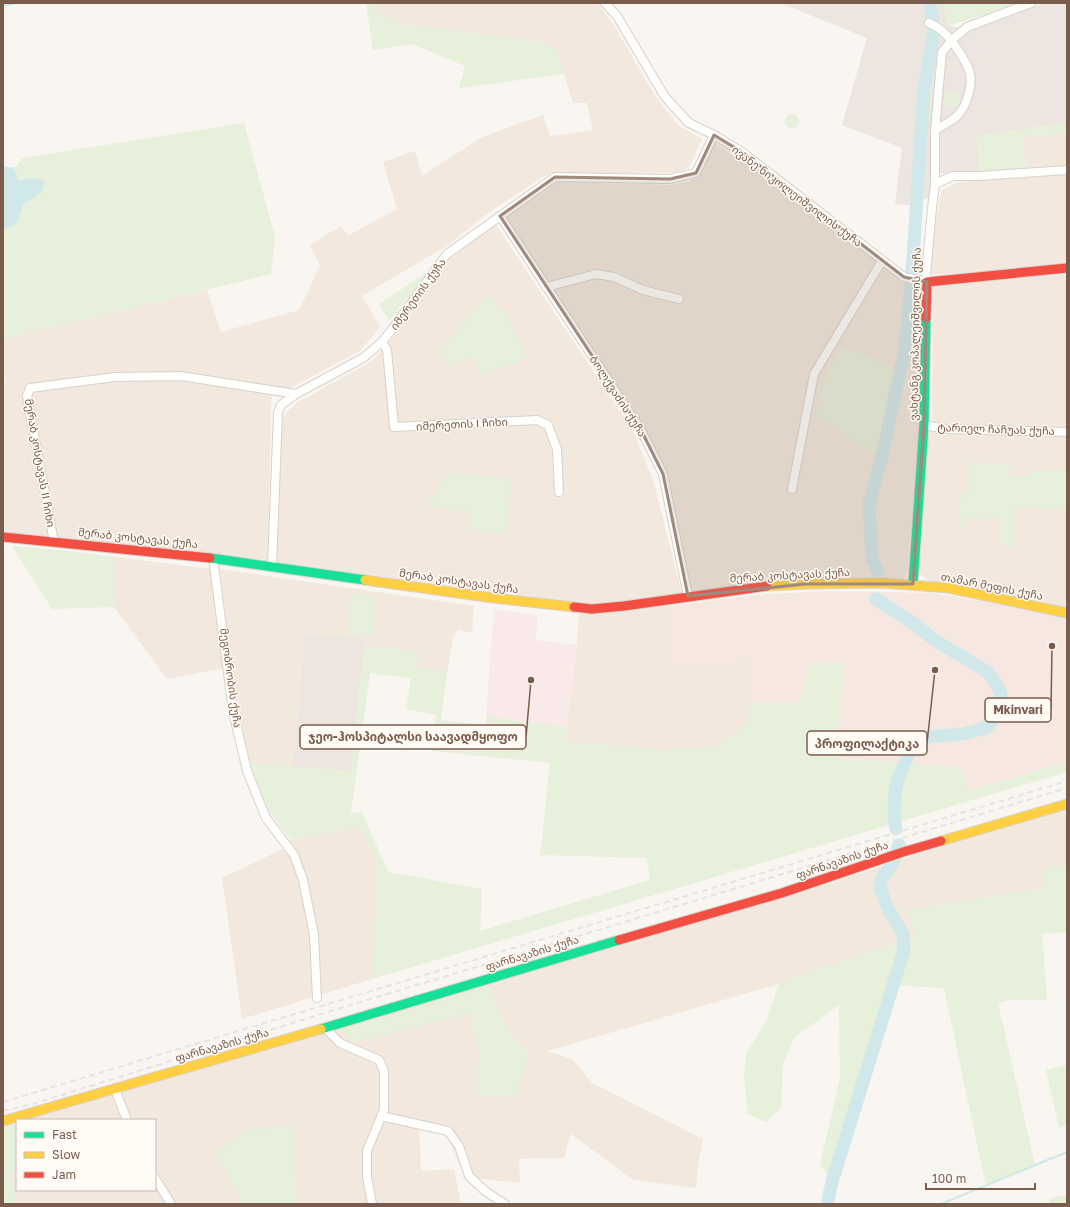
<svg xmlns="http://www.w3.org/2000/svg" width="1070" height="1207" font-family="'Golos Text','Noto Sans Georgian',sans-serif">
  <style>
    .residential { fill: #f2e8de; fill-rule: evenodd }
    .commercial { fill: #f6e8e1 }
    .industrial { fill: #ede5e0 }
    .medical { fill: #fae9e9 }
    .green { fill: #e7f0db; fill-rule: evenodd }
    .water { fill: #d0e8ea }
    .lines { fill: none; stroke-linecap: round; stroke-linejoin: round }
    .stream { stroke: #d0e8ea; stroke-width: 2 }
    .river { stroke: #d0e8ea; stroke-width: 13 }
    .street-casing { stroke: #d7d1cb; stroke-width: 10 }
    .fast-casing { stroke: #d9d2cb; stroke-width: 11 }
    .slow-casing { stroke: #d9d2cb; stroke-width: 11 }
    .jam-casing { stroke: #d9d2cb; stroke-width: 11 }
    .street { stroke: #fefefd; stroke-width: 8 }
    .fast { stroke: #16e098; stroke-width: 9 }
    .slow { stroke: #ffcf43; stroke-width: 9 }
    .jam { stroke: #f24e42; stroke-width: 9 }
    .rail { stroke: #e6e3e7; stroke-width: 2; stroke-dasharray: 6 4; stroke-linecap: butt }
    .marked { fill: #9f8a7d; fill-opacity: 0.2; stroke: #9f8a7d; stroke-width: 3; stroke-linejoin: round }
    .labels { text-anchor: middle; stroke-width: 3; stroke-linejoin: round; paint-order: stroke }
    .street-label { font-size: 11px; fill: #7a5c4d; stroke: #fffaf3 }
    .leader { fill: none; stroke: #7a5c4d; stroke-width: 1.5 }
    .callout-dot { fill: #7a5c4d; stroke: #fffaf3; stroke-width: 1.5 }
    .callout { fill: #fffaf3; stroke: #7a5c4d; stroke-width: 1.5 }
    .callout-label { font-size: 12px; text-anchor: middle; font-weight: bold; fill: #7a5c4d }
  </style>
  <rect width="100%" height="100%" fill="#f9f5f0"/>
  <!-- residential -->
  <g class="residential">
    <path d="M377,3H597L599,5L615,27L657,99L679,126L702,139L689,167L682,171L671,173H553L543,177L491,211L445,247L362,296L380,327L360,351L286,390L185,373L114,374L27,384L23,396L51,538L3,533V384L6,383L3,370V339L207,290L221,332L299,310L320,266L310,245L340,226L349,235L397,209L383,162L415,151L422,176L482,137L543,115L550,136L593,130L587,103H573L556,50L543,42L407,25L373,12Z"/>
    <path d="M1067,132V166L1025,169L1024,137Z"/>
    <path d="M713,142L775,184L893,274L922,287L921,412L907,573L903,579L691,592L665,474L505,218L557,182L672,185L688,182L699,177Z"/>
    <path d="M1067,171V265L929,275L937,214L941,191L956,183L1001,177Z"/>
    <path d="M496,225L633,431L653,480L682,594L611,603H573L277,562L282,427L283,418L288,411L298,402L371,362L392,339L451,258Z"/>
    <path d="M1067,274V429L932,425L933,286Z"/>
    <path d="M130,379L185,380L273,394L271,404L268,560L57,537L31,396L35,391Z"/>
    <path d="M929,431L1067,435V608L930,582L920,574L919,558Z"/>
    <path d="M115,557L211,569L225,668L167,679L114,607Z"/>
    <path d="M220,569L474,606L472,633L458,630L453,637L447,672L416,668L418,653L364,644V641L305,633L293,767L249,763L231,665Z"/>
    <path d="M670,606L671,667L749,661L751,703L748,722L735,734L718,746L693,749L665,750L566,742L567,727L577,645L579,614H600Z"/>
    <path d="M1067,809V866L1042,868L1044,888L907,910L917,936L903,942L863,953L779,984L547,1051L572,1059L592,1083L703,1139L699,1159L696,1188L633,1180L571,1134L564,1158L519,1159L520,1183L466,1177L446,1134L419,1129L421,1171L454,1169L461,1204H297L292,1126L215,1151L243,1204H3V1124L17,1120V1190H155V1120H17L785,898L931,850ZM489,986L510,1034L529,1053L477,1096L479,1053L470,1013Z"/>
    <path d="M360,826L377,864L372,979L242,1019L222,878L283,849L291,840Z"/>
  </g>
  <!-- commercial -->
  <path class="commercial" d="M831,591L933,593L993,603L1067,618V762L967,791L960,767L835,758L809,664L801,703H751L749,661L670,667V606L767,594Z"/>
  <!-- industrial -->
  <g class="industrial">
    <path d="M780,3H944L947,26L969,28L1044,3H1067V123L977,136L979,172L932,174L929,199H923L922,206L895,204L902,148L842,125L867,38Z"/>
    <path d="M305,633L365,640L351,771L293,767Z"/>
  </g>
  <!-- medical -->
  <path class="medical" d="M494,609L538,616L535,640L577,645L567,727L486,716Z"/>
  <!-- green -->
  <g class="green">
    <path d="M366,3H377L374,12L407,25L543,42L556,50L564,74L459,88L465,66L412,44L373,50Z"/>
    <path d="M944,3H1023L947,26Z"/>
    <circle cx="952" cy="100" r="8"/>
    <circle cx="792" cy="121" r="7"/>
    <path d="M244,123L275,237L271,274L3,339V232L17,223L23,205L31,198L32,178L18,180L14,168L23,158Z"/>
    <path d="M1067,123V132L1024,137L1025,169L979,172L977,136Z"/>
    <path d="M429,271L389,321L379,304Z"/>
    <path d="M487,294L506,315L527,357L482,376L470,356L452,367L439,352Z"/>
    <path d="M842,347L894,366L876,455L815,416L825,378Z"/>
    <path d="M970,462L1010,464L1008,477L1029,476V470H1067V510L1015,507L1013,547L999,544V518H967L964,530H958L961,490L969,491Z"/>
    <path d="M449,472L512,480L506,534L469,529L471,512L426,506Z"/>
    <path d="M12,546L59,550L115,557L114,607L52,609Z"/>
    <path d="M351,593L377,597L372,636L346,633Z"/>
    <path d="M364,644L419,653L416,668L447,672L441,720L486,725V716L567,727L566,742L665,750L693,749L718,746L735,734L747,722L751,703L800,702L809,664L844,662L836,758L961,767L968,791L1067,762V772L372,979L377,864L360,826L291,840L270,813L249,763L351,771ZM370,673L411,678L406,709L436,715L432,751L550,763L540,855L647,858L650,880L480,931L482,889L388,872L362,812L351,813Z"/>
    <path d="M1067,866V932L1042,934L1047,1000H1011L998,1003L1035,1165L986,1186L944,988L893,985L832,1182L820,1164L840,1079L839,1005L794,1038L783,1065L781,1108L766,1122L748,1114L744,1078L746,1054L766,1022L779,984L863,953L903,942L917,936L907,910L1044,888L1042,868Z"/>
    <path d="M489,986L510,1034L529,1053L516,1097L477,1096L479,1053L470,1013L354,1043L341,1030Z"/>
    <path d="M1067,1065V1125L1059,1128L1046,1070Z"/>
    <path d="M17,1123V1169L8,1173L19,1204H3V1127Z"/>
    <path d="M293,1126L297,1204H243L215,1151L248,1130Z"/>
    <path d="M1067,1195V1204H1049L1050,1198Z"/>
  </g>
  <!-- water -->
  <path class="water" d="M3,166L14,168L18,180L32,178L45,181L42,191L23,205L17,223L3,231Z"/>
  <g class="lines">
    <!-- stream -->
    <g class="stream">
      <path d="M3,6L17,3"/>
      <path d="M941,1204L1067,1152"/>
    </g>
    <!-- river -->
    <g class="river">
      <path d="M878,571L872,559L869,504L883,452L903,359L907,327L913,258L924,89L934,31L930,3"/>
      <path d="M876,599L913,623L933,639L989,673L1000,691L1003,705L996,716L986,728L963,734L927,737L912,748L898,778L895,792L894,817L896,829"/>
      <path d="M827,1204L832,1182L904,950L903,934L887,907L880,888L882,878L893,863L899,845"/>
    </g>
    <!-- street casing -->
    <g class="street-casing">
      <g id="street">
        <path d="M605,3L617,16L665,97L689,123L714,135L742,152L904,277L927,282L926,275L932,208L935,184V130L942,52L952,40L967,27L1031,3"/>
        <path d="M929,23C943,29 950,38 958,50C970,68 975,77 967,99C965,106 961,112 956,117C950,122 942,126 935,130"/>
        <path d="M935,184L953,176H979L1067,170"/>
        <path d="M500,216L641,430L663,474L688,596"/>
        <path d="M546,287L596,274L614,277L643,290L679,299"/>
        <path d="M382,342L387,350L394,427L537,420L548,425L557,449L559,492"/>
        <path d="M924,425L947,429L1067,432"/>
        <path d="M792,489L814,374L882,261"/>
        <path d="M54,542L27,396L30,388L115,377L181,376L296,394"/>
        <path d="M213,558L233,711L247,771L266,818L294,855L303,880L314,935L317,998"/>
        <path d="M272,566L278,413L281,405L296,394L363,358L382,342L390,332L447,254L555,177L670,179L696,173L714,135"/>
        <path d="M325,1028L340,1043L379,1060L384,1071V1110L367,1151V1177L372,1204"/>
        <path d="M115,1089L127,1120"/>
        <path d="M381,1116L448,1131L459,1146L469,1176L485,1191L505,1204"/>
        <path d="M155,1178L171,1204"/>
      </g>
    </g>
    <!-- fast casing -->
    <g class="fast-casing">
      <g id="fast">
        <path d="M210,558L365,580"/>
        <path d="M913,584L924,425L926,318"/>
        <path d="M321,1029L619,940"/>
      </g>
    </g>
    <!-- slow casing -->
    <g class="slow-casing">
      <g id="slow">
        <path d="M365,580L493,598L574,607"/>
        <path d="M767,586L810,584L882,583L948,588L1067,613"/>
        <path d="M941,841L1067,804"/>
        <path d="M3,1121L321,1029"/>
      </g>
    </g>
    <!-- jam casing -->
    <g class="jam-casing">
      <g id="jam">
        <path d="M926,318L927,282L1067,268"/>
        <path d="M3,537L210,558"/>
        <path d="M574,607L592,609L624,606L767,586"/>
        <path d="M619,940L782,893L903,852L941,841"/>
      </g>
    </g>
    <!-- street -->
    <use href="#street" class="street"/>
    <!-- fast -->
    <use href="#fast" class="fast"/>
    <!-- slow -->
    <use href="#slow" class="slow"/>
    <!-- jam -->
    <use href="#jam" class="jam"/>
    <!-- rail -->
    <g class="rail">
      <path d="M3,1102L1067,781"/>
      <path d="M3,1111L33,1104L321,1014L1067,788"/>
    </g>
  </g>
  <!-- marked area -->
  <path class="marked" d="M714,135L742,152L904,277L927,282L924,425L913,584H805L688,596L663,474L641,430L500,216L555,177L670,179L696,173Z"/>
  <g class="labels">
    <!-- street labels -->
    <g class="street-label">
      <text transform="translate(797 196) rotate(37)" y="4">ივანე ნიკოლეიშვილის ქუჩა</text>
      <text transform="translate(418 294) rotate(-54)" y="4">იმერეთის ქუჩა</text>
      <text transform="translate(915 334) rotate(-89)" y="4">ვახტანგ კოპალეიშვილის ქუჩა</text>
      <text transform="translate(618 396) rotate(57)" y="4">ბოლქვაძის ქუჩა</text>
      <text transform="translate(462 424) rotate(-3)" y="4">იმერეთის I ჩიხი</text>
      <text transform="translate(996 429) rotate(2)" y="4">ტარიელ ჩაჩუას ქუჩა</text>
      <text transform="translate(40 463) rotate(80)" y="4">მერაბ კოსტავას II ჩიხი</text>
      <text transform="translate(138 538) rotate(6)" y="4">მერაბ კოსტავას ქუჩა</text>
      <text transform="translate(790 575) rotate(-3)" y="4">მერაბ კოსტავას ქუჩა</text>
      <text transform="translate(459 581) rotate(8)" y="4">მერაბ კოსტავას ქუჩა</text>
      <text transform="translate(992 586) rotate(11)" y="4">თამარ მეფის ქუჩა</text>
      <text transform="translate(231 678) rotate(82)" y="4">მეგობრობის ქუჩა</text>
      <text transform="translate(842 860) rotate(-19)" y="4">ფარნავაზის ქუჩა</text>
      <text transform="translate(532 953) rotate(-17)" y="4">ფარნავაზის ქუჩა</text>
      <text transform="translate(222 1045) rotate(-16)" y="4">ფარნავაზის ქუჩა</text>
    </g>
  </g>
  <!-- callouts -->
  <path class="leader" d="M1052 646L1051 710M531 680L526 737M935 670L927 743"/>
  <g class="callout-dot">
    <circle cx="1052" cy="646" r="4"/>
    <circle cx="531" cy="680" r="4"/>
    <circle cx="935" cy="670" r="4"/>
  </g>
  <g class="callout">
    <rect x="985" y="698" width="66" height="24" rx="4"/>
    <rect x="300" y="725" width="226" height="24" rx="4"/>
    <rect x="807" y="731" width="120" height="24" rx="4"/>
  </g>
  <g class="callout-label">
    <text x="1018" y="714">Mkinvari</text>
    <text x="413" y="741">ჯეო-ჰოსპიტალსი საავადმყოფო</text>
    <text x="867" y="748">პროფილაქტიკა</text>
  </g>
  <!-- border -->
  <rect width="1070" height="1207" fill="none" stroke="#7a5c4d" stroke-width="8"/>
  <!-- legend -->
  <rect x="16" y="1119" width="140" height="72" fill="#fffaf3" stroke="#cabbb1"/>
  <rect x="24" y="1132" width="20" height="6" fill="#16e098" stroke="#cabbb1"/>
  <text x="52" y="1139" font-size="12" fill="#7a5c4d">Fast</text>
  <rect x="24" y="1152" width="20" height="6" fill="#ffcf43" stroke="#cabbb1"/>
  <text x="52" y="1159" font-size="12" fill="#7a5c4d">Slow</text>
  <rect x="24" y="1172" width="20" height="6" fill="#f24e42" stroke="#cabbb1"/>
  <text x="52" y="1179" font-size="12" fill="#7a5c4d">Jam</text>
  <!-- scale -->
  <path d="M926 1183v6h109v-6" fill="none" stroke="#7a5c4d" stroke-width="2"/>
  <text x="932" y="1183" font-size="12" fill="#7a5c4d" stroke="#fffaf3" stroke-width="3" paint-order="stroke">100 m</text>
</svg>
